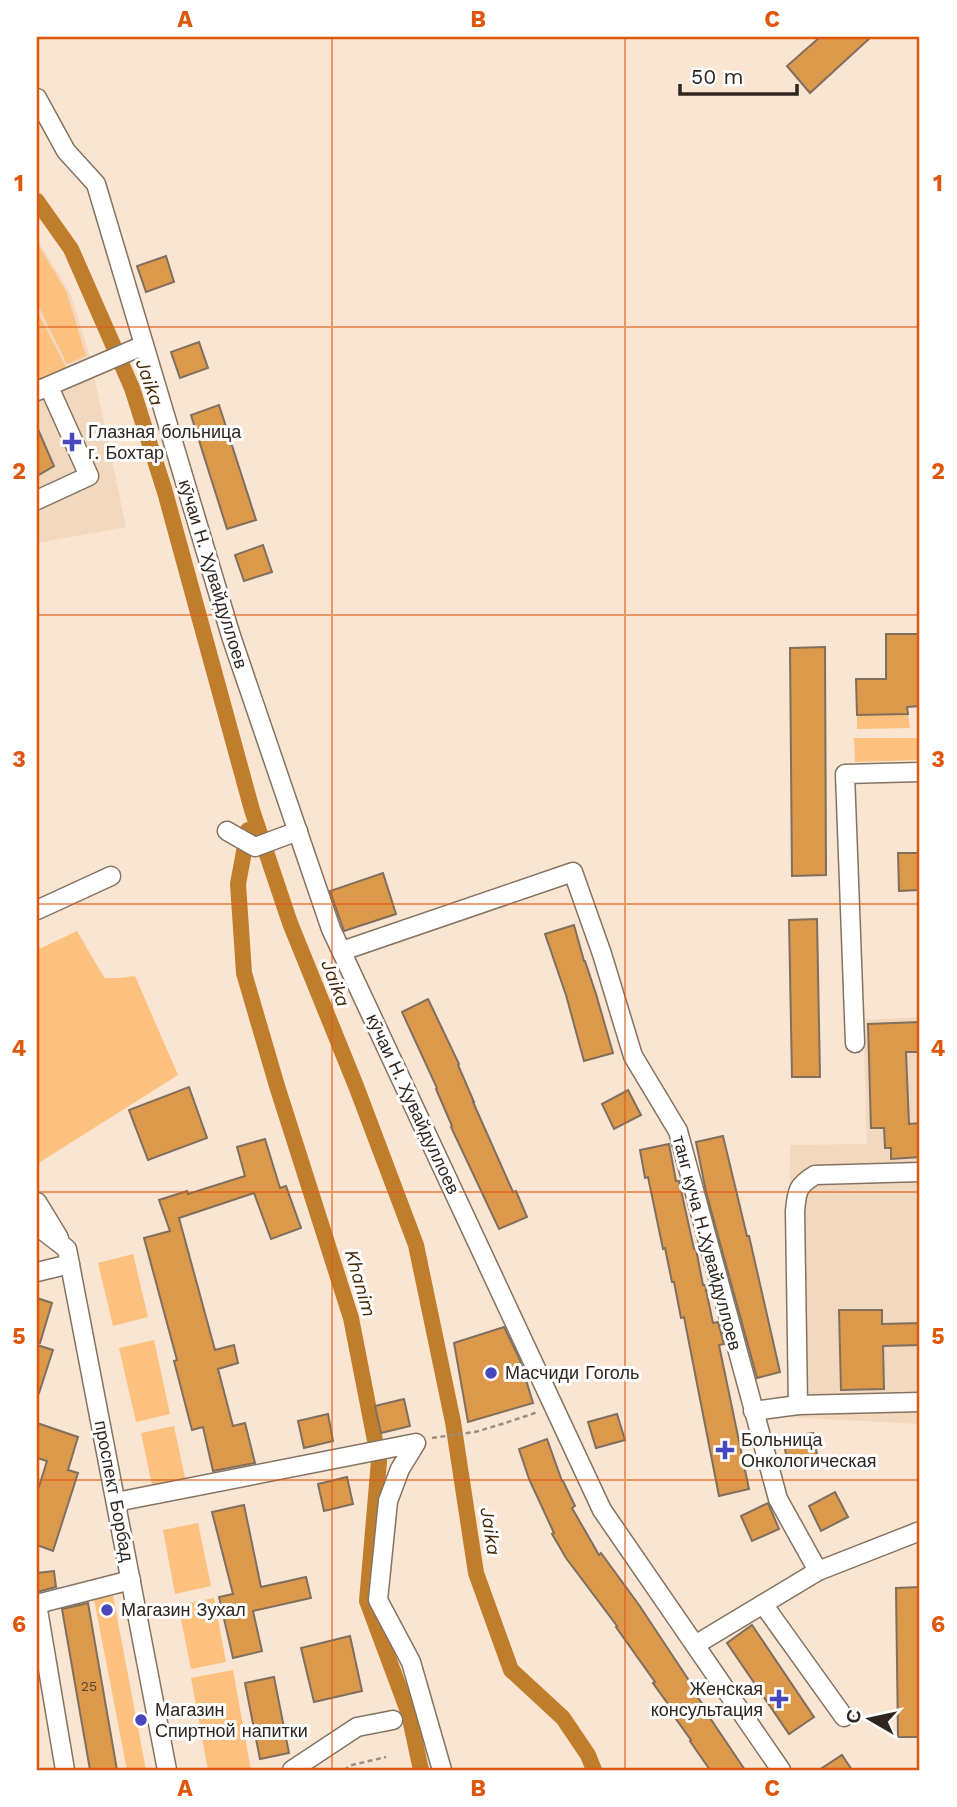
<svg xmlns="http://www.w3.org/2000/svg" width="957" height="1807" font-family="'Work Sans',sans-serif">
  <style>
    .built { fill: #f1d8bf }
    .green { fill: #fcc07f }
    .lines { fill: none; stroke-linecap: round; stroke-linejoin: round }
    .canal { stroke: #c07e2d; stroke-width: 16 }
    .building { fill: #dd994b; stroke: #806f5d; stroke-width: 2 }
    .minor-casing { stroke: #847361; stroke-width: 21 }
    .path { stroke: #9b8d7f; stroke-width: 2.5; stroke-dasharray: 5 3.5; stroke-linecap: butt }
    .minor { stroke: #fff; stroke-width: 18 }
    .grid { fill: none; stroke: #df560d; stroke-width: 2; stroke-opacity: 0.55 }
    .poi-dot { fill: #4947bd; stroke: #fff; stroke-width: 2.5 }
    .labels { text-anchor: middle; stroke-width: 6; stroke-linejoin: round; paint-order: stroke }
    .number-label { font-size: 14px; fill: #5a432a }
    .poi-label { font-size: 18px; fill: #2e261f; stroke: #fff; text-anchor: start }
    .street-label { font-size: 18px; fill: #2e261f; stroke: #fff }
    .water-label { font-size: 19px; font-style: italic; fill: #432805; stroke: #fff }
    .neatline { fill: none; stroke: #df560d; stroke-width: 2.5 }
    .grid-label { font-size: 23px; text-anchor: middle; font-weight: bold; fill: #df560d }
  </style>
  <rect width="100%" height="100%" fill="#f9e5d1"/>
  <!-- built -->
  <g class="built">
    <path d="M37,239L70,293L90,357L126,527L37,543Z"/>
    <path d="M920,1017V1424L787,1417L790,1145L867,1144L863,1020Z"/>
  </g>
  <!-- green -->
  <g class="green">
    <path d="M37,243L66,291L86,356L67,364L37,303Z"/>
    <path d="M37,311L68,371L37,383Z"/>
    <path d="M908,714L910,728L857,729V715Z"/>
    <path d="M854,738H920V760L855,762Z"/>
    <path d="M77,931L99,969L105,978H119L135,976L178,1075L37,1164V950Z"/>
    <path d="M133,1254L148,1317L113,1326L98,1263Z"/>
    <path d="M154,1340L170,1414L136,1422L119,1348Z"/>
    <path d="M174,1426L185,1478L152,1485L141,1433Z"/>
    <path d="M198,1523L211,1586L175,1594L163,1530Z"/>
    <path d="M113,1596L146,1770H127L94,1599Z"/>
    <path d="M214,1598L226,1662L191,1669L178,1605Z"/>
    <path d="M233,1670L251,1770H208L191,1678Z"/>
  </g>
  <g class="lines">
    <!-- canal -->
    <g class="canal">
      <path d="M37,201L71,249L132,388L165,492L252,810L290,923L356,1086L416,1245L453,1422L476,1573L511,1670L563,1718L588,1755L594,1770"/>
      <path d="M248,830L238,884L244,973L277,1086L351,1318L379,1461L367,1601L409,1714L421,1770"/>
    </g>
  </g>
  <!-- building -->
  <g class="building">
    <path d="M820,37H871L810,93L787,66Z"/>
    <path d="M166,256L174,282L146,292L137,266Z"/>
    <path d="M199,342L208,368L180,378L171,352Z"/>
    <path d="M219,405L256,520L227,529L191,415Z"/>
    <path d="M37,427L54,466L37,476Z"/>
    <path d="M263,545L272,572L244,581L235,555Z"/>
    <path d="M886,634H920V706L907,707L908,714L857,715L856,679H886Z"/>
    <path d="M825,647L826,875L792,876L790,648Z"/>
    <path d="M898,853H920V890L899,891Z"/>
    <path d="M383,873L396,914L344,931L330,891Z"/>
    <path d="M817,919L820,1077H792L789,920Z"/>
    <path d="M574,925L584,961H585L596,994L613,1053L584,1061L566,995L545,934Z"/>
    <path d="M428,999L459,1064L458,1065L474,1102H473L513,1192L516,1191L527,1217L499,1229L451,1127L452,1126L436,1089L437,1088L402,1012Z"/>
    <path d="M920,1022V1052H906L909,1124L920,1123V1157L891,1159V1148H885L884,1128H871L868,1024Z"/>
    <path d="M189,1087L207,1138L148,1160L129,1110Z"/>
    <path d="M628,1090L641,1115L614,1129L602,1104Z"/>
    <path d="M723,1136L747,1236H749L780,1372L757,1378L706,1192L696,1142Z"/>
    <path d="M265,1139L280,1188L286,1186L301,1228L271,1239L254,1193L179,1218L215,1350L234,1345L238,1363L218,1369L233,1426L245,1423L255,1463L213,1471L203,1427L192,1430L174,1361L177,1360L144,1238L170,1231L159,1200L187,1191L188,1194L245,1176L237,1147Z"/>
    <path d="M669,1144L676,1181H679L694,1249H696L703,1285H705L713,1323L718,1322L724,1344L719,1345L720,1350L749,1489L719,1496L684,1317L681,1318L674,1282H672L665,1248L663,1249L648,1177L645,1178L640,1150Z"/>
    <path d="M37,1298L52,1303L40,1343L37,1342Z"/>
    <path d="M839,1310H882V1324L920,1323V1345L883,1346L884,1389L841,1390Z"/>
    <path d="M504,1327L520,1360L533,1403L468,1422L454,1343Z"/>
    <path d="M37,1345L53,1350L39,1393L37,1392Z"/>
    <path d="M404,1399L410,1426L381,1433L375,1406Z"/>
    <path d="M328,1414L333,1441L304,1448L298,1421Z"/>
    <path d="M617,1414L625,1440L596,1448L588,1422Z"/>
    <path d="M37,1423L78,1437L68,1470L78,1473L53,1551L37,1545V1493L47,1461L37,1458Z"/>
    <path d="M813,1433L818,1460L788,1465L783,1438Z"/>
    <path d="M547,1439L562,1481H563L575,1506L572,1508L599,1555L601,1553L639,1605L694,1688L692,1689L712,1718H710L745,1770H710L690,1741L691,1740L671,1712L673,1711L653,1683L655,1682L616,1627L617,1626L566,1558L552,1534L554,1533L529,1479L519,1449Z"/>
    <path d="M347,1477L353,1504L324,1511L318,1484Z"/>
    <path d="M835,1492L848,1517L821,1531L809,1506Z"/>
    <path d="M768,1503L779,1529L752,1541L741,1516Z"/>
    <path d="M244,1505L261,1587L306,1577L311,1598L253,1611L262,1651L233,1658L219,1597L233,1594L212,1512Z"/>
    <path d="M54,1571L56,1587L37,1592V1573Z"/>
    <path d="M920,1587V1737H898L896,1588Z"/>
    <path d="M88,1603L117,1770H90L62,1609Z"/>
    <path d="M752,1625L814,1717L789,1734L727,1643Z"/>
    <path d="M350,1636L362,1691L314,1702L301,1648Z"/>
    <path d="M274,1677L289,1753L260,1759L245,1683Z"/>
    <path d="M842,1755L852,1770H819Z"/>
  </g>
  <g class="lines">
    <!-- minor casing -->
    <g class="minor-casing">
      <g id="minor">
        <path d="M37,98L66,151L96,184L231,636L331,929L602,1510L781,1770"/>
        <path d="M37,391L144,345"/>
        <path d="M37,500L89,476L49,387"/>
        <path d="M227,831L255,847L298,831"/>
        <path d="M37,910L111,876"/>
        <path d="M342,951L573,872L602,954L633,1056L678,1131L778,1499L818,1571"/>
        <path d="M855,1043L845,774L920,772"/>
        <path d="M37,1202L59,1238"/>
        <path d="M37,1226L67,1249L167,1770"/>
        <path d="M37,1272L70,1264"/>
        <path d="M798,1405L795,1211C797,1191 797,1186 815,1175L920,1172"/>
        <path d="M753,1411L798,1405L920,1402"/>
        <path d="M116,1502L416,1443L400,1469L388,1501L378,1600L411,1662L442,1770"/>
        <path d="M37,1604L65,1770"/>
        <path d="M37,1604L131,1580"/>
        <path d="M763,1604L844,1717"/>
        <path d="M695,1645L818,1571L920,1531"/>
        <path d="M292,1770L357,1727L393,1720"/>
      </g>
    </g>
    <!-- path -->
    <g class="path">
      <path d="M432,1438L475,1432L502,1424L538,1412"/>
      <path d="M344,1770L352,1765L386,1757"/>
    </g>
    <!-- minor -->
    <use href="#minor" class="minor"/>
  </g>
  <!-- grid -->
  <path class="grid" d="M332,37V1770M625,37V1770M37,327H920M37,615H920M37,904H920M37,1192H920M37,1480H920"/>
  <!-- markers -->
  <g class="poi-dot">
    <path d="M68.5 431.5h7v7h7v7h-7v7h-7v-7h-7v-7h7z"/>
    <circle cx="491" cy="1373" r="7"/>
    <path d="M721.5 1439.5h7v7h7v7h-7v7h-7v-7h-7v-7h7z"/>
    <circle cx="107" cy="1610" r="7"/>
    <path d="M775.5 1688.5h7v7h7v7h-7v7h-7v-7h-7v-7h7z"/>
    <circle cx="141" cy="1720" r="7"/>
  </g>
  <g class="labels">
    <!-- number labels -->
    <g class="number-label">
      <text x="89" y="1691">25</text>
    </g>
    <!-- poi labels -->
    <g class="poi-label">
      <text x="88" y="438">Глазная больница<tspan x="88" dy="21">г. Бохтар</tspan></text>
      <text x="505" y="1379">Масчиди Гоголь</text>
      <text x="741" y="1446">Больница<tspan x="741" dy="21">Онкологическая</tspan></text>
      <text x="121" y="1616">Магазин Зухал</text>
      <text x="763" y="1695" text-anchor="end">Женская<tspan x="763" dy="21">консультация</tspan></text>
      <text x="155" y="1716">Магазин<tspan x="155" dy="21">Спиртной напитки</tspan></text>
    </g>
    <!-- street labels -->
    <g class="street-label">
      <text transform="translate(213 574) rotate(73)" y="6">кӯчаи Н. Ҳувайдуллоев</text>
      <text transform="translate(413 1104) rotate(65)" y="6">кӯчаи Н. Ҳувайдуллоев</text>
      <text transform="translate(707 1243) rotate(75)" y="6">танг куча Н.Ҳувайдуллоев</text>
      <text transform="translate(114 1491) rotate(79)" y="6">проспект Борбад</text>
    </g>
    <!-- water labels -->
    <g class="water-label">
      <text transform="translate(150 382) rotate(70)" y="7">Jaika</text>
      <text transform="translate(336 983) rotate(69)" y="7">Jaika</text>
      <text transform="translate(361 1283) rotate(74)" y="7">Khanim</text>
      <text transform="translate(491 1531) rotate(81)" y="7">Jaika</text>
    </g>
  </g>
  <!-- border -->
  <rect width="957" height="1807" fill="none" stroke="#ffffff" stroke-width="77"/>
  <!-- north arrow -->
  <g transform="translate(870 1719) rotate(279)" stroke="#ffffff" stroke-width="5" paint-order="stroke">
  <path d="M0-5L12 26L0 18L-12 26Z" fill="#2e261f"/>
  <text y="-10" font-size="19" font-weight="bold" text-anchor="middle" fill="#2e261f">С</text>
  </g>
  <!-- scale -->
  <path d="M680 84v10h117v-10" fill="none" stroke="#2e261f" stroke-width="3.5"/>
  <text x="691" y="84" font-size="21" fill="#2e261f" stroke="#ffffff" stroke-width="5" paint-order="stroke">50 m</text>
  <rect x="38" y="38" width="880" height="1731" class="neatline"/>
  <g class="grid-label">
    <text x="185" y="27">A</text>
    <text x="478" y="27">B</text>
    <text x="772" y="27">C</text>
    <text x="19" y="191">1</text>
    <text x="938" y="191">1</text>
    <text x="19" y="479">2</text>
    <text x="938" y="479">2</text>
    <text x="19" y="767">3</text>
    <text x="938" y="767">3</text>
    <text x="19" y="1056">4</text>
    <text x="938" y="1056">4</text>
    <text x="19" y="1344">5</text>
    <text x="938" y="1344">5</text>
    <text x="19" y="1632">6</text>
    <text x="938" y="1632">6</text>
    <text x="185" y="1796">A</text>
    <text x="478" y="1796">B</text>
    <text x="772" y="1796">C</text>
  </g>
</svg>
